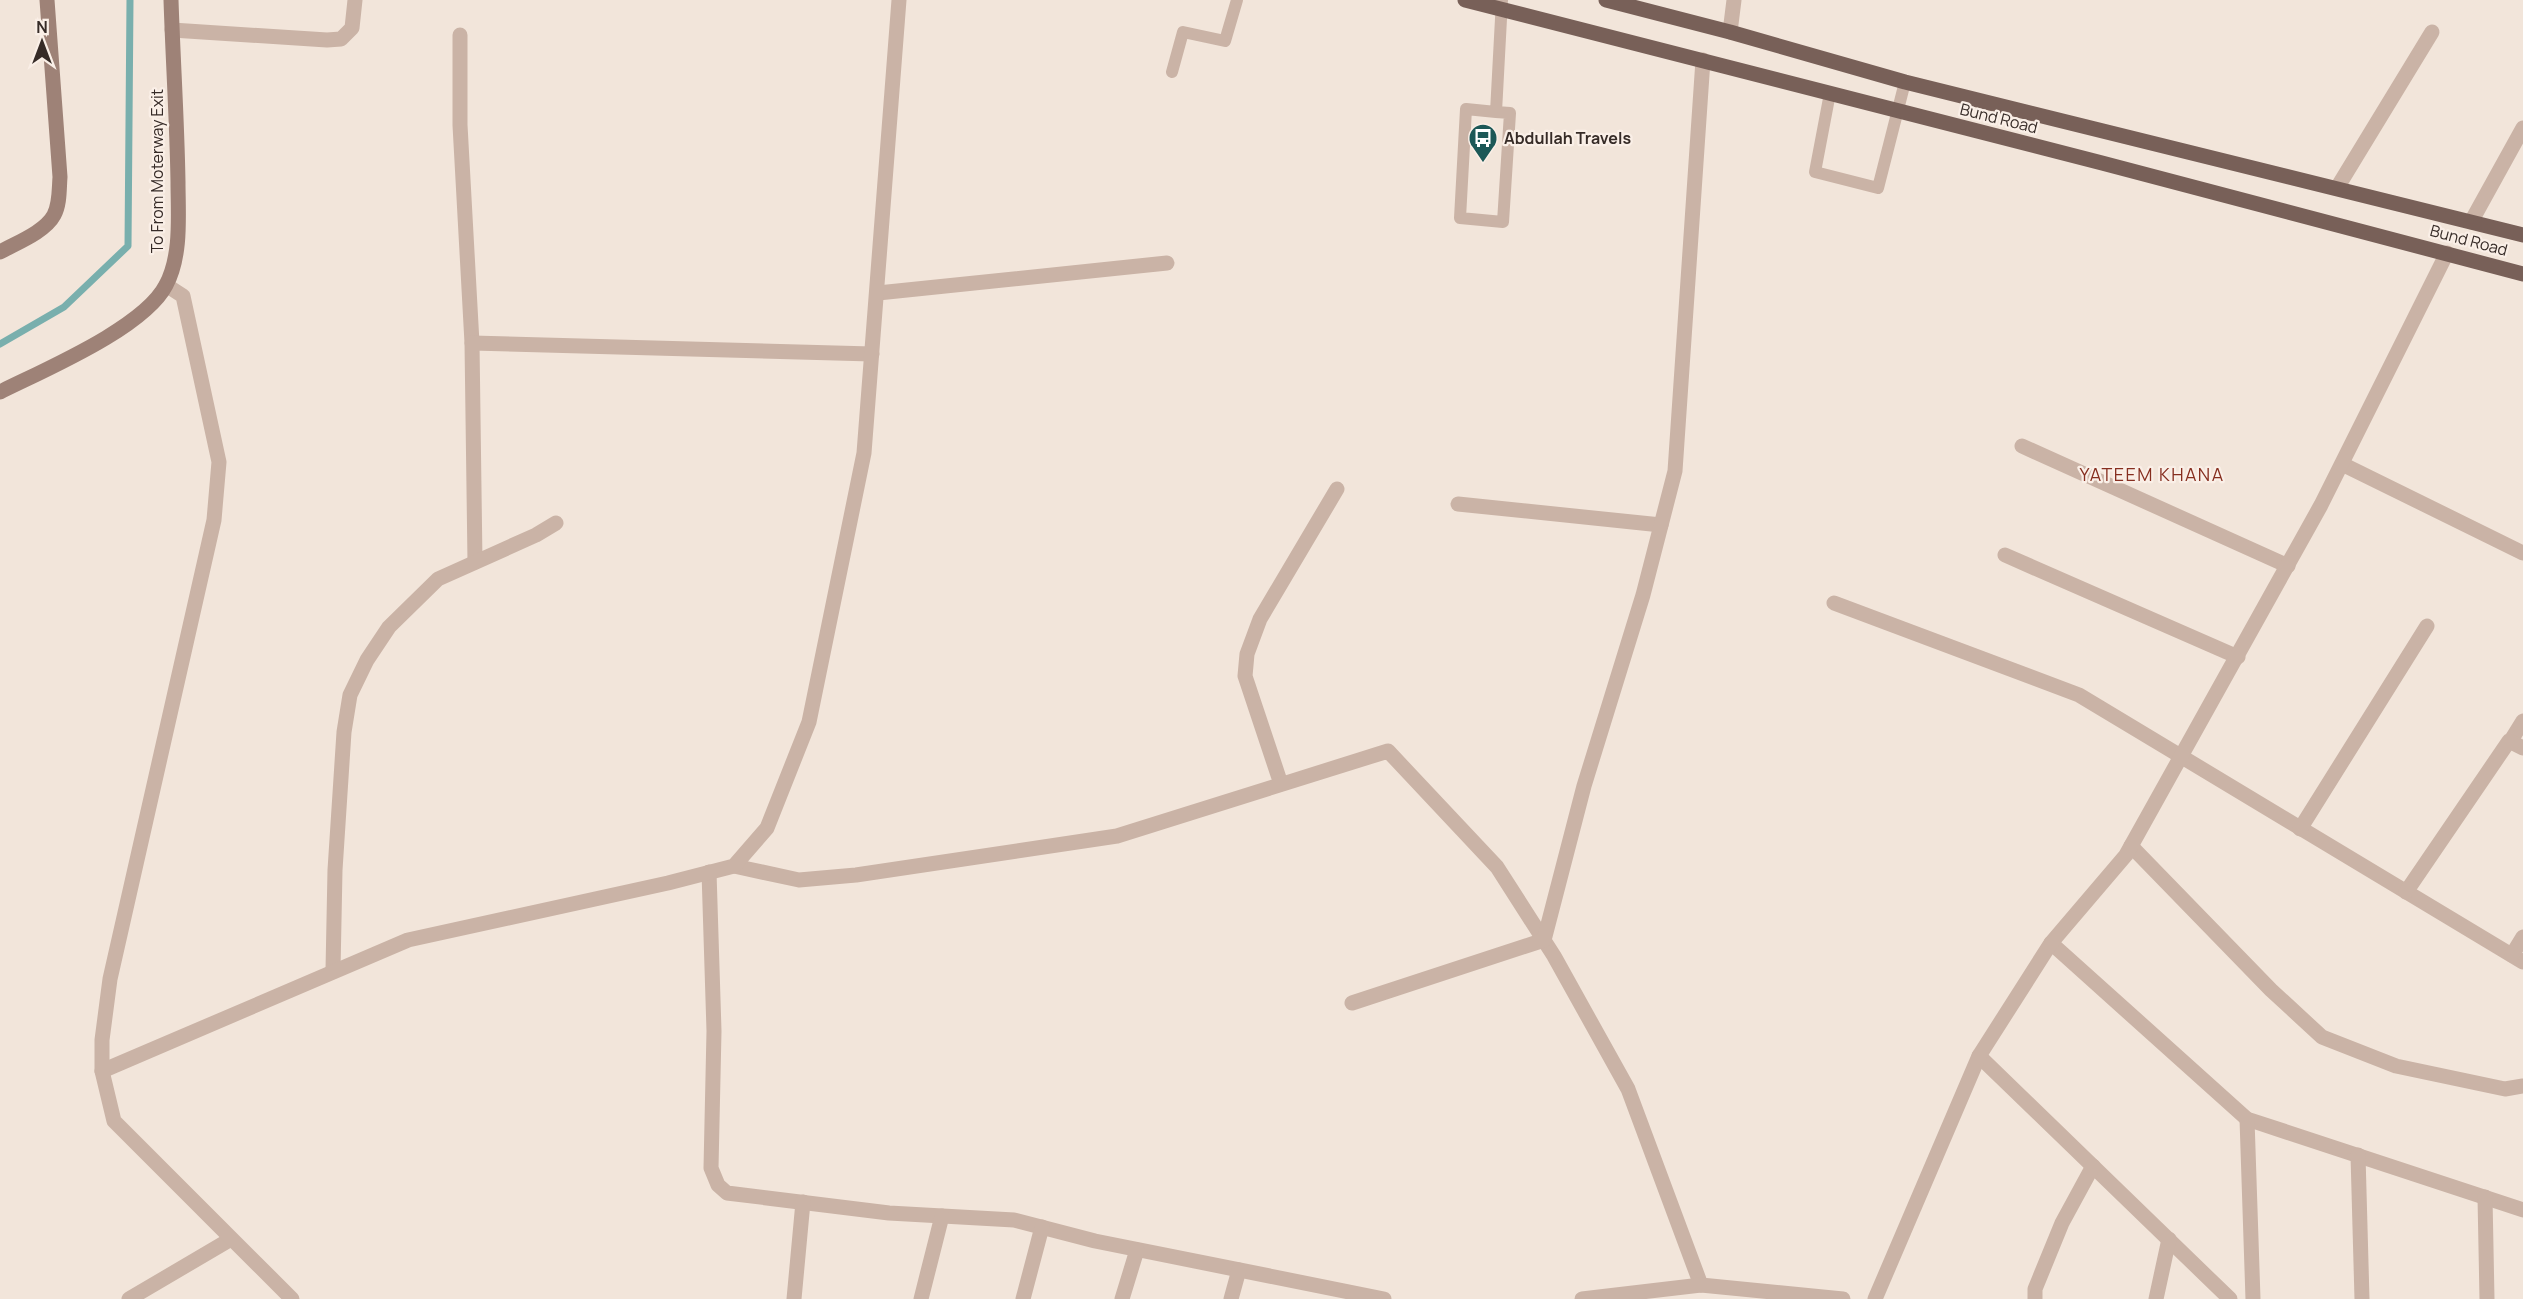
<svg xmlns="http://www.w3.org/2000/svg" width="2523" height="1299" font-family="Manrope,sans-serif">
  <style>
    .lines { fill: none; stroke-linecap: round; stroke-linejoin: round }
    .stream { stroke: #79afad; stroke-width: 7 }
    .service { stroke: #cab3a6; stroke-width: 12 }
    .minor { stroke: #cab3a6; stroke-width: 15 }
    .tertiary { stroke: #cab3a6; stroke-width: 15 }
    .secondary { stroke: #9e8277; stroke-width: 15 }
    .primary { stroke: #786058; stroke-width: 15 }
    .labels { text-anchor: middle; stroke-width: 4.5; stroke-linejoin: round; paint-order: stroke }
    .street-label { font-size: 16px; fill: #362b27; stroke: #faefe7 }
    .poi-label { font-size: 16px; font-weight: bold; fill: #362b27; stroke: #faefe7; text-anchor: start }
    .neighbourhood-label { font-size: 18px; letter-spacing: 1.5px; fill: #862e1f; stroke: #faefe7 }
  </style>
  <rect width="100%" height="100%" fill="#f2e5da"/>
  <g class="lines">
    <!-- stream -->
    <path class="stream" d="M0,344L64,307L128,246L130,0"/>
    <!-- service -->
    <g class="service">
      <path d="M1172,72L1183,32L1225,41L1237,0"/>
      <path d="M1830,93L1815,172L1878,188L1905,82"/>
      <path d="M1496,112L1466,109L1460,218L1503,222L1510,113L1496,112L1502,0"/>
    </g>
    <!-- minor -->
    <g class="minor">
      <path d="M172,30L327,40L341,39L352,28L355,0"/>
      <path d="M460,35V125L472,343"/>
      <path d="M2337,188L2432,32"/>
      <path d="M2471,222L2523,128"/>
      <path d="M878,293L1167,263"/>
      <path d="M2022,446L2288,566"/>
      <path d="M2342,464L2523,553"/>
      <path d="M1458,504L1661,525"/>
      <path d="M2005,555L2238,657"/>
      <path d="M475,562L472,343L872,354"/>
      <path d="M1834,603L2079,695L2523,962"/>
      <path d="M2510,742L2523,721"/>
      <path d="M1281,784L1245,676L1247,654L1260,619L1337,489"/>
      <path d="M2300,829L2427,626"/>
      <path d="M2131,846L2271,990L2322,1037L2396,1066L2505,1089L2523,1086"/>
      <path d="M734,866L799,880L856,875L1117,836L1388,751L1497,867L1554,956L1628,1089L1701,1285"/>
      <path d="M709,872L714,1031L711,1168L718,1185L727,1193L889,1213L1014,1220L1095,1241L1384,1299"/>
      <path d="M2406,892L2509,741L2523,748"/>
      <path d="M2051,943L2247,1119L2523,1210"/>
      <path d="M2512,955L2523,937"/>
      <path d="M333,970L335,870L344,732L350,695L367,660L389,627L438,579L536,535L556,523"/>
      <path d="M1352,1003L1544,940L1584,786L1643,595L1675,471L1703,60"/>
      <path d="M1979,1056L2230,1299"/>
      <path d="M102,1071L408,940L668,883L734,866L767,828L809,722L864,453L899,0"/>
      <path d="M2247,1119L2253,1299"/>
      <path d="M2358,1155L2362,1299"/>
      <path d="M2485,1197L2487,1299"/>
      <path d="M129,1299L231,1239"/>
      <path d="M794,1299L803,1202"/>
      <path d="M921,1299L942,1216"/>
      <path d="M1023,1299L1042,1227"/>
      <path d="M1122,1299L1137,1250"/>
      <path d="M1231,1299L1239,1270"/>
      <path d="M1582,1299L1701,1285L1843,1299"/>
      <path d="M1875,1299L1979,1056L2051,943L2126,855L2321,505L2447,253"/>
      <path d="M2035,1299V1289L2062,1223L2093,1166"/>
      <path d="M2156,1299L2169,1239"/>
    </g>
    <!-- tertiary -->
    <g class="tertiary">
      <path d="M1730,32L1734,0"/>
      <path d="M166,285L183,296L219,462L214,520L110,979L102,1040V1071L114,1121L292,1299"/>
    </g>
    <!-- secondary -->
    <g class="secondary">
      <path d="M0,252C16,243 45,232 54,215C60,204 59,189 60,177L47,0"/>
      <path d="M0,392C44,370 144,328 166,285C182,255 178,214 178,182C177,121 173,61 171,0"/>
    </g>
    <!-- primary -->
    <g class="primary">
      <path d="M1465,0L2102,163L2523,274"/>
      <path d="M1606,0L1730,32L1905,82L2523,235"/>
    </g>
  </g>
  <!-- icons -->
  <defs>
    <g id="bus-pin" transform="scale(1.5)"><path d="M0 17L-7.5 6A9.5 9.5 0 1 1 7.5 6Z" fill="#1c5857" stroke="#faefe7"/><path d="M-5-6H5V4H4V6H2V4H-2V6H-4V4H-5ZM-3.5-4V0h7V-4ZM-3.5 1.2v1.5H-2V1.2ZM2 1.2v1.5H3.5V1.2Z" fill="#fff"/></g>
  </defs>
  <g fill-rule="evenodd">
    <use href="#bus-pin" x="1483" y="138"/>
  </g>
  <g class="labels">
    <!-- street labels -->
    <g class="street-label">
      <text transform="translate(1999 118) rotate(14)" y="6">Bund Road</text>
      <text transform="translate(157 171) rotate(-90)" y="6">To From Moterway Exit</text>
      <text transform="translate(2469 240) rotate(15)" y="6">Bund Road</text>
    </g>
    <!-- poi labels -->
    <g class="poi-label">
      <text x="1504" y="144">Abdullah Travels</text>
    </g>
    <!-- neighbourhood labels -->
    <g class="neighbourhood-label">
      <text x="2152" y="481">YATEEM KHANA</text>
    </g>
  </g>
  <!-- north arrow -->
  <g transform="translate(42 42)" stroke="#faefe7" stroke-width="4.5" paint-order="stroke">
  <path d="M0-4.5L10 22L0 15L-10 22Z" fill="#362b27"/>
  <text y="-9" font-size="16" font-weight="bold" text-anchor="middle" fill="#362b27">N</text>
  </g>
</svg>
